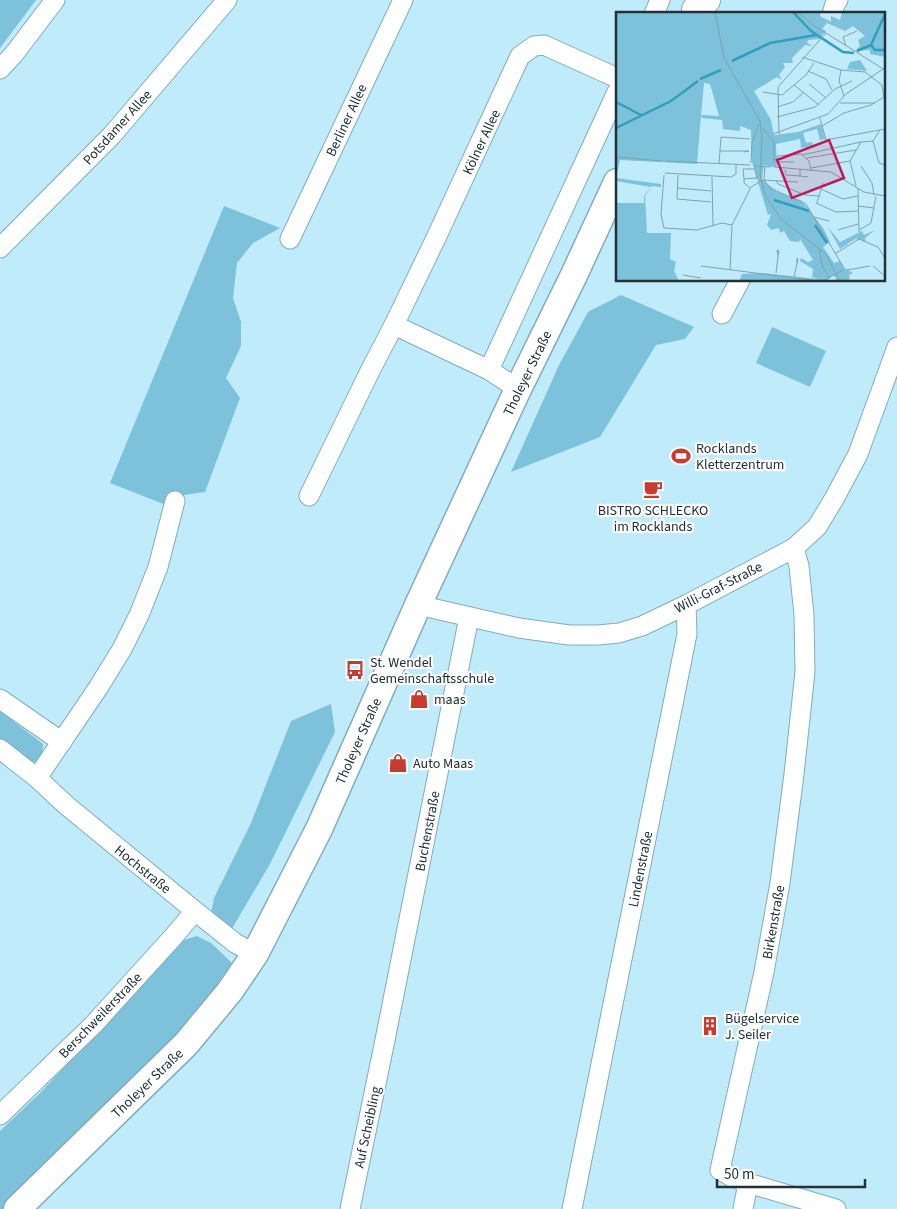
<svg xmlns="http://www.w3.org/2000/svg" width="897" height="1209" font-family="'Source Sans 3',sans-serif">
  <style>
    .green { fill: #7dc2da }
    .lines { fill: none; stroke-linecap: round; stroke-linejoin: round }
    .street-casing { stroke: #83acba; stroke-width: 21 }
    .secondary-casing { stroke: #83acba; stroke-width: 29 }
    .highway-casing { stroke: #83acba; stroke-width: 30 }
    .street { stroke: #fff; stroke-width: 19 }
    .secondary { stroke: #fff; stroke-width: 26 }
    .highway { stroke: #fff; stroke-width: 28 }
    .labels { text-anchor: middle; stroke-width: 4.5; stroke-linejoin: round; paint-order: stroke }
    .street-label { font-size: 14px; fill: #213137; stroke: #fff }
    .poi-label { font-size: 14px; fill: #213137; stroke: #fff; text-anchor: start }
    .inset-river { fill: none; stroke: #339dbd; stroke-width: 2.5 }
    .inset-road { fill: none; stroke: #80a1ac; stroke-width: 1 }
    .view { fill: #c2185b; fill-opacity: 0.15; stroke: #c2185b; stroke-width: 2.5 }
    .inset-edge { fill: none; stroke: #213137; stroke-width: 2.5 }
  </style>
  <rect width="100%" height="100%" fill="#c0ebfa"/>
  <!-- green -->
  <g class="green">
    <path d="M0,0H36L0,48Z"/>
    <path d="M224,206L280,228L253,243L237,263L233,298L241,322V346L226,378L240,398L205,492L177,496L166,505L110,483Z"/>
    <path d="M621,295L694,327L685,339L656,345L600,437L511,472L559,365L588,312Z"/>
    <path d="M772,327L826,351L810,387L756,363Z"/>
    <path d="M331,704L335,732L270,864L230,932L210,918L214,898L251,823L291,721Z"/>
    <path d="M0,711L43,744C43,756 42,759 30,764L0,738Z"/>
    <path d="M197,936L211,943L232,963L184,1032L39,1175L2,1209H0V1131L40,1093L184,940Z"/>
  </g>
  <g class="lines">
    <!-- street casing -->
    <g class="street-casing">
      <g id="street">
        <path d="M654,14L660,0"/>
        <path d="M832,14L835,4L838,0"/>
        <path d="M0,69L14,54L55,0"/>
        <path d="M290,239L403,0"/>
        <path d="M0,248L112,135L227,0"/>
        <path d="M722,314L740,280"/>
        <path d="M394,325L436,238L520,56L534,46L544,45L617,78"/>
        <path d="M489,370L617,92"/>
        <path d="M309,496L370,371L394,325L489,370L518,389"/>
        <path d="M794,548L799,566L804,615L805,672L794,774L780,883L764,972L720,1170L732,1177L748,1183L836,1209"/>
        <path d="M418,605L519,628L569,635H598L619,633L642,626L686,605L794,548L817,527L834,499L858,454L897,347"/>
        <path d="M0,699L62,742"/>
        <path d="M0,749L37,778L66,805L195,911L235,943L255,954"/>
        <path d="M37,778L98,688L122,649L139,615L158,567L175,501"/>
        <path d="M0,1115L93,1025L173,937L195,911"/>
        <path d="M350,1209L384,1045L469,617"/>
        <path d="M572,1209L687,634L686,605"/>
        <path d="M743,1209L748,1183"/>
      </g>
    </g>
    <!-- secondary casing -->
    <g class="secondary-casing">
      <path id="secondary" d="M17,1209L186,1044L230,991L255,954L319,829L418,605L518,389L574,275L617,182"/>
    </g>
    <!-- highway casing -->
    <g class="highway-casing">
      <path id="highway" d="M696,10L706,0"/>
    </g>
    <!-- street -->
    <use href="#street" class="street"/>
    <!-- secondary -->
    <use href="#secondary" class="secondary"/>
    <!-- highway -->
    <use href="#highway" class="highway"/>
  </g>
  <!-- icons -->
  <defs>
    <g id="stadium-bare" transform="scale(1.5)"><path d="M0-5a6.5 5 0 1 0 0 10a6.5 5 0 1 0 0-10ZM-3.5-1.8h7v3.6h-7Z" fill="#c93b31" stroke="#fff" stroke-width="2.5" paint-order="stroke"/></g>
    <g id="cafe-bare" transform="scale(1.5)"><path d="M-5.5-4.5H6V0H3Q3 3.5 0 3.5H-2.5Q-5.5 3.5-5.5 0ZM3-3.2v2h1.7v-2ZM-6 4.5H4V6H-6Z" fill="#c93b31" stroke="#fff" stroke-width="2.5" paint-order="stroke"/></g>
    <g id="bus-bare" transform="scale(1.5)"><path d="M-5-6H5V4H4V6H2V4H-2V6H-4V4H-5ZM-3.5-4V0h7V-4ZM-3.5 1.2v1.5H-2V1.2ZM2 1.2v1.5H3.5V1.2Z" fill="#c93b31" stroke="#fff" stroke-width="2.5" paint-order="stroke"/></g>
    <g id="shop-bare" transform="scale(1.5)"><path d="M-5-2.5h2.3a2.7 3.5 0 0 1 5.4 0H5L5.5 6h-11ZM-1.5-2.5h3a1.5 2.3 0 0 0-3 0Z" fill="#c93b31" stroke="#fff" stroke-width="2.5" paint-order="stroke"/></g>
    <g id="building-bare" transform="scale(1.5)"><path d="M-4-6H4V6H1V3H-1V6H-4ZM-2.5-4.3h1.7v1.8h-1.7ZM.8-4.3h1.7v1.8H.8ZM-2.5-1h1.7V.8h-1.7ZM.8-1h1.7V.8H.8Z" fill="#c93b31" stroke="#fff" stroke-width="2.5" paint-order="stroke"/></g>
  </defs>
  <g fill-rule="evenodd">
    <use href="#stadium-bare" x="681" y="456"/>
    <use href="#cafe-bare" x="653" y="489"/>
    <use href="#bus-bare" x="355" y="670"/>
    <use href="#shop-bare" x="419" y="699"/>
    <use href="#shop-bare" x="398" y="763"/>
    <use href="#building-bare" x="710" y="1026"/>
  </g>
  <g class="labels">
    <!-- street labels -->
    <g class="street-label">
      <text transform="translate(346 120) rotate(-65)" y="5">Berliner Allee</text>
      <text transform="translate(117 127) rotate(-48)" y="5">Potsdamer Allee</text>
      <text transform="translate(481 142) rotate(-65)" y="5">Kölner Allee</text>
      <text transform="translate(527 373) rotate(-64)" y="5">Tholeyer Straße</text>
      <text transform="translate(718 587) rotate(-27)" y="5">Willi-Graf-Straße</text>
      <text transform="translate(358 741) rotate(-66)" y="5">Tholeyer Straße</text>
      <text transform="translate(427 831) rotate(-79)" y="5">Buchenstraße</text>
      <text transform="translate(143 869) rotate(39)" y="5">Hochstraße</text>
      <text transform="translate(640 869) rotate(-79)" y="5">Lindenstraße</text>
      <text transform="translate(773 922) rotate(-80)" y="5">Birkenstraße</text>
      <text transform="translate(100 1015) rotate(-46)" y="5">Berschweilerstraße</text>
      <text transform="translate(147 1083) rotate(-44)" y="5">Tholeyer Straße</text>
      <text transform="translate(367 1127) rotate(-78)" y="5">Auf Scheibling</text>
    </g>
    <!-- poi labels -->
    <g class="poi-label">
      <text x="696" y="453">Rocklands<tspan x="696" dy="16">Kletterzentrum</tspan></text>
      <text x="653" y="515" text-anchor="middle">BISTRO SCHLECKO<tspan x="653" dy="16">im Rocklands</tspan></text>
      <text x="370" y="667">St. Wendel<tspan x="370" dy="16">Gemeinschaftsschule</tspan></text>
      <text x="434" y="704">maas</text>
      <text x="413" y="768">Auto Maas</text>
      <text x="725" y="1023">Bügelservice<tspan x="725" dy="16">J. Seiler</tspan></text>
    </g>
  </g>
  <!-- overview -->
  <g transform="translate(616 12)">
    <rect width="269" height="269" fill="#c0ebfa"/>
    <path d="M0,0H204V4L215,10V4L224,8L226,0H269V45L254,42V38L239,39L244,34L242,28L249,24L237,14L229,19L211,11L206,17L210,19L203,27L192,28L191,31L197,34L189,33L176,46L177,51H167L169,55L163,63L166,68L161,65L138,79L155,108L158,123L182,120L205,112L209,127L204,128L201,117L187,121L190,131L196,130L197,134L185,136L184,127L160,132L161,156L148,153L146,167L161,180L185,188L207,216L214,230L207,235L218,251L224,249L227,255L237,261L233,263L234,269H221L218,263L210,269H123L126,262L145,261L203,267L196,265L197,257L184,249L185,246L192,250L197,248L184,227L183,230L174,229L168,219L164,221L163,216L155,218L151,213L155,202L152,203L136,150L135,118L124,114V119L107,117L106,108L86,106L85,103L81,152L4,148L0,166L45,172V175L36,174L29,184L31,221H55L54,247L60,250L58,259L63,269H0V191H28V184L35,175L0,169ZM88,71L94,72L103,104L85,103ZM244,48L251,59L231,57L234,50ZM212,215L224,230L246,219L248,223L259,218L249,226L250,229L239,227L224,237Z" fill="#7dc2da" fill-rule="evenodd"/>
    <path class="inset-river" d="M177,0L195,19L227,40L238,41M269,2L255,33L259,38H269M241,39L255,33M116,49L154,31L200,23M84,67L105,58M0,90L25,103M0,116L55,89L82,69M158,188L193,199M199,213L211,231"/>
    <path class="inset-road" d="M99,0L108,46L144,109L146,127L144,163L149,183L165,207L210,242L224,269M182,0L197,13L269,58M230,34L227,25L241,19M186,45L225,58L249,60L266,73L268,85M225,58L223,69L228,84M192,59L210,67L216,78M193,72L210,86M178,73L203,93M147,80L166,83L190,63L198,51M224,91H259M161,95L177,90L188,80M161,105L199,95L219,77L236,69M204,106L210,128L269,117M206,114L228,101L255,93L268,85M146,116L158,130V152M157,122L212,102L230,82L267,57M163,122L162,75L210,21M257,129L263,151L269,153M104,139H133L128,140M186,143L245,130M0,145L46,149M191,146L240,138M50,149L134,153M234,149L245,130L257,129L264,118M234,149L240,174M178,150H162L161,144L185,142L193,149L195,158M135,151L136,130L143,112M103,152L105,125L134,127M138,154L155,155M245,154L256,171L258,183M149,155L148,168L154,176L190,192L228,256M159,155L215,160L248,180L269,184M195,156L234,149M184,157V164L192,165M169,158L170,163L184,164M49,161L115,165L120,162V153M48,163L45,202L48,216L81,218L106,211L116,213M62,163L61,187L95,190M96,165L97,214M128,167L141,166L139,157H127L128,167V171L134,176M160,168L162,172L189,183L203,184M61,176L95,179M242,176L243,220M205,177L227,187L242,184M200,191L220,200L242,199M201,191L207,171M242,194L258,196M198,205L213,209M222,218L242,212M243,218L255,211L260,184M203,236L206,253L213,265M220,241L243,227L262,235L269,246M85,254L202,269M257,254L269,264M114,258L116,213L135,175L147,168L182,170M231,258L254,254M160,261L162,244L163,239L161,238L162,243M67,263L85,266M178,265L182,247L181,246V251M207,269L227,258"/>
    <path class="view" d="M213,128L228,166L176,186L161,148Z"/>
    <rect width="269" height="269" class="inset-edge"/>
  </g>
  <!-- scale -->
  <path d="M717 1179v8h148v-8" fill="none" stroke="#213137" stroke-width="2.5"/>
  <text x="724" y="1179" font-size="15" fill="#213137" stroke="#ffffff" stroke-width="4" paint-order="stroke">50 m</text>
</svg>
